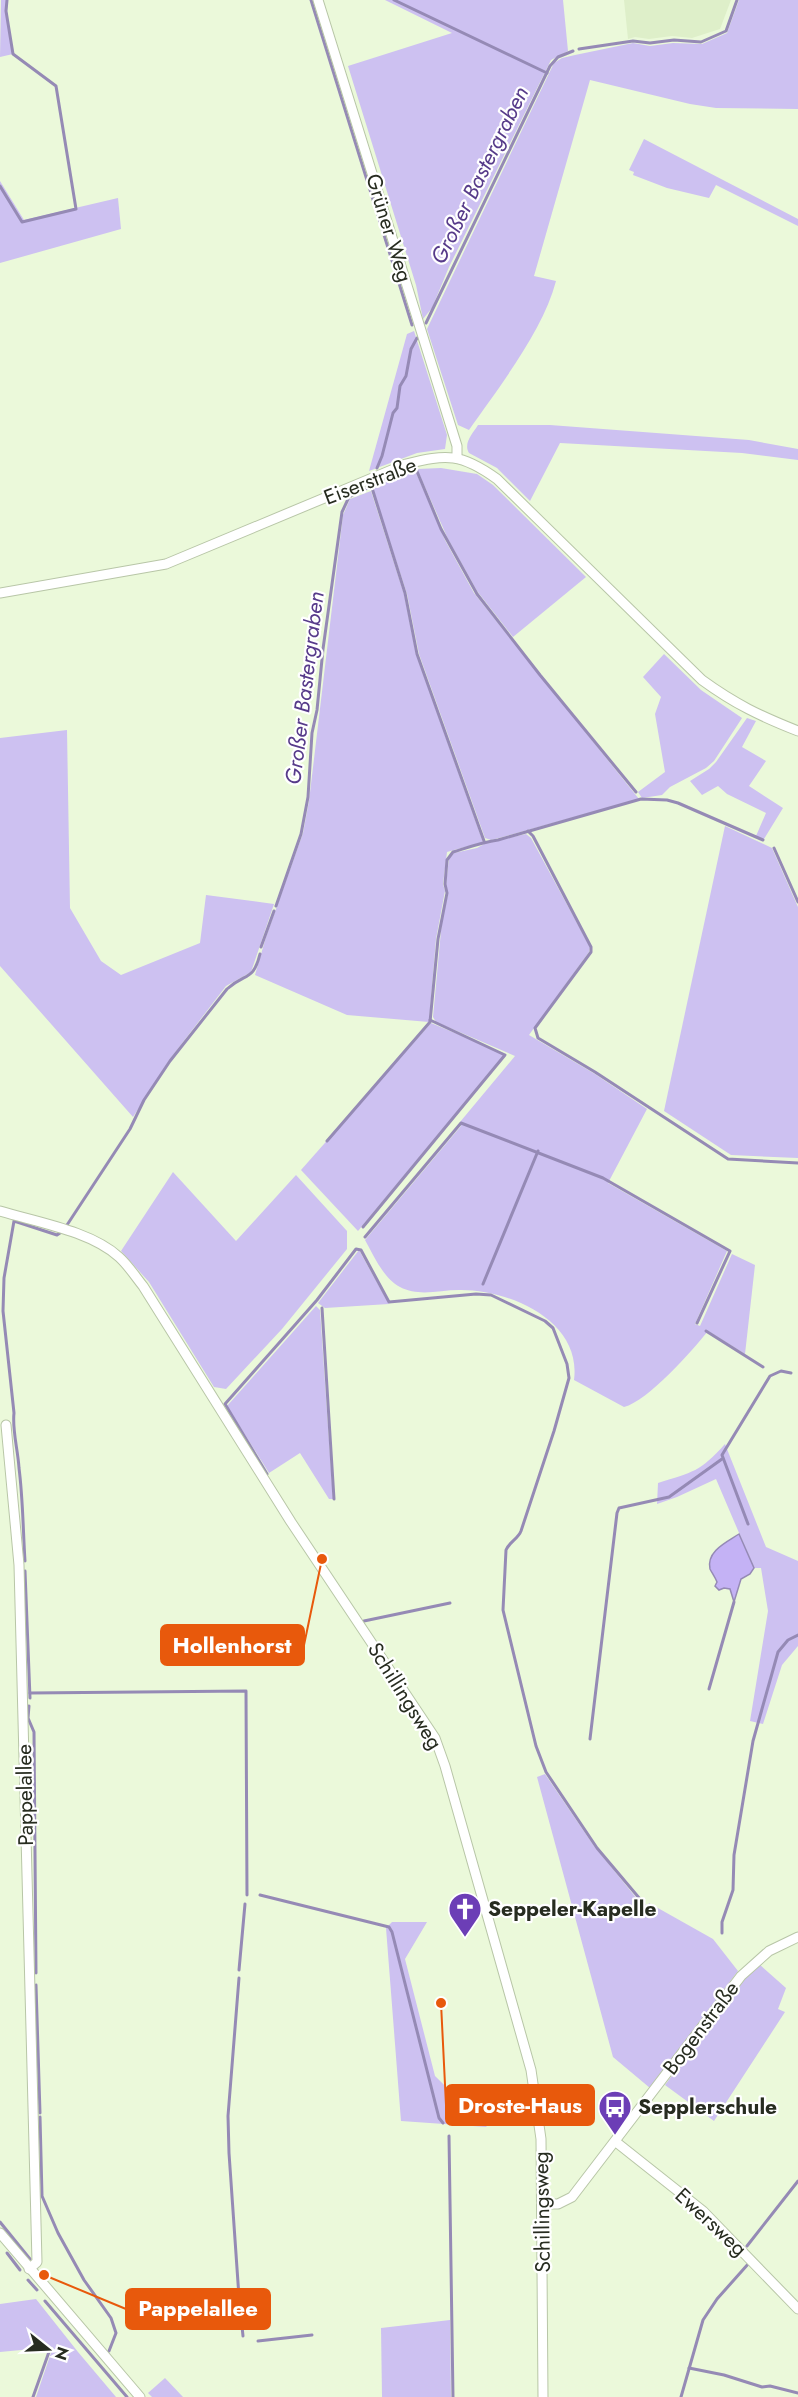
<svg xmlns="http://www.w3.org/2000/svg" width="798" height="2397" font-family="Jost,sans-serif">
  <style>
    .built { fill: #deefc9 }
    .green { fill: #cdc1f1 }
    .water { fill: #c4b2f5; stroke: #958ab5; stroke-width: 1.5 }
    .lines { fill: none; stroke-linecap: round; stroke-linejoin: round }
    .stream { stroke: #958ab5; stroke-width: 3 }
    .minor-casing { stroke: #b8c6a7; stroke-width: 11 }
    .minor { stroke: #fff; stroke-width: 9 }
    .labels { text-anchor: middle; stroke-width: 4.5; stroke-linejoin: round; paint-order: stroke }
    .street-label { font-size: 21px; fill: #272c20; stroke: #fff }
    .poi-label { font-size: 21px; font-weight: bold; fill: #272c20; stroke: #fff; text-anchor: start }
    .water-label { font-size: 22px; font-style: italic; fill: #573b8a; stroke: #fff }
    .leader { fill: none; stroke: #e8590c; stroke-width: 2 }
    .callout-dot { fill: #e8590c; stroke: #fff; stroke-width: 2 }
    .callout { fill: #e8590c; stroke: #e8590c; stroke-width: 2 }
    .callout-label { font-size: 22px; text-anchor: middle; font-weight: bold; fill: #fff }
  </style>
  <rect width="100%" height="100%" fill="#ebf9da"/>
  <!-- built -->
  <path class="built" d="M624,0H731L720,29L692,38L672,36L649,39L635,37L628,39Z"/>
  <!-- green -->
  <g class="green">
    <path d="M1,0H7L6,12L13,54L0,57Z"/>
    <path d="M385,0H563L568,51L551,60L449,267L432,308L423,319L416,285L348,66L452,33Z"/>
    <path d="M739,0H798V109L716,108L690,104L590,80L534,276L556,281C543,331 499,387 469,430L458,425L427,329L554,63L562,58L575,55L633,43L650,46L673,43L702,44L727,33Z"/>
    <path d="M644,139L798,219V226L716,185L709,198L667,188L633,175L634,172L629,170Z"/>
    <path d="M0,181L24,220L118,198L121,229L0,263Z"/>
    <path d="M414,331L447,435L445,449L417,453L369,471L407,334Z"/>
    <path d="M478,425H550L749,440L798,449V460L742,453L560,443L530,501L497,468L469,453C463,443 473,433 478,425Z"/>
    <path d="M441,468L477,474L493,485L586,577L513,637L477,591L448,539L417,469Z"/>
    <path d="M415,470L445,540L474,593L639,799L499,838L491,840L485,838L419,654L407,594L373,490L374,487Z"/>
    <path d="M371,491L404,594L416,654L483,842L447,852L443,884L445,891L436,939L429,1022L347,1015L255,975L266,937L303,833L309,801L343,515L350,499Z"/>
    <path d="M664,654L701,690L742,718L714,761L706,768L670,787L662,795L642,798L638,792L665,772L655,714L661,697L643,677Z"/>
    <path d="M747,718L756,721L742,747L766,761L749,786L783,808L764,839L756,836L766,813L727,794L718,786L702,795L690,781L709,769L716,762Z"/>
    <path d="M67,730L70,908L101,961L121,975L200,943L206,895L274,904L251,972L226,986L170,1059L133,1117L0,966V738Z"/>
    <path d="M725,826L772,848L798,907V1158L731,1155L664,1111Z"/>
    <path d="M526,834L531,838L590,947L589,952L529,1035L595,1074L647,1109L608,1183L727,1251L695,1324L700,1326L732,1254L755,1265L745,1354L708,1331C692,1351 648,1401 624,1407L574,1380C582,1320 508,1289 459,1290C439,1290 419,1297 400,1287C383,1278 374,1256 365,1240L461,1126L460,1122L515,1056L436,1022L433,1017L442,920L448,894L446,884L449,858L454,853L477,848L486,843Z"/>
    <path d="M431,1023L503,1053V1056L358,1231L301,1170Z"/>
    <path d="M173,1172L236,1241L296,1175L347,1231V1249L282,1329L226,1389L214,1387L149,1282L121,1251Z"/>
    <path d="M359,1250L389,1304L325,1308L318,1303Z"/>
    <path d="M316,1306L320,1310L333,1499H329L300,1453L269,1473L227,1406Z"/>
    <path d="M725,1444L766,1547L798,1561V1646L782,1665L763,1724L750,1721L768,1611L761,1568H754L716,1479L677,1497L657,1504L658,1483C693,1472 700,1472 725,1444Z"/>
    <path d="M545,1774L594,1846L638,1900L648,1906L649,1903L713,1939L738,1971L650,2088L613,2057L537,1777Z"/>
    <path d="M392,1922H427L405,1959L435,2076L487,2127L401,2121L386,1928Z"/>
    <path d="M759,1964L786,1988L778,2009L785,2012L714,2121L665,2085L745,1978Z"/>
    <path d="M36,2299L78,2352L116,2397H36L53,2347L0,2352V2304Z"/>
    <path d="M450,2320L451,2397H382L381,2328Z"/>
    <path d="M165,2378L183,2397H152L148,2393Z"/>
  </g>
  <!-- water -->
  <path class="water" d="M739,1534L754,1568L750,1574L741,1579L734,1602L730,1589L724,1588L719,1590L715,1586L717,1582C715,1577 712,1573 710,1569C706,1551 727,1542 739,1534Z"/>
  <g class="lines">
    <!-- stream -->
    <g class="stream">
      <path d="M311,0L412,325"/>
      <path d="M394,0L547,73"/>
      <path d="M579,49L633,41L650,43L674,40L701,42L726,31L737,0"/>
      <path d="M0,186L22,222L76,209L56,86L13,54L6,11L7,0"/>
      <path d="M426,323L550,66L558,57L573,51"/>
      <path d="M377,468L382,456L393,413L397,408L400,386L406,376L411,349L417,338"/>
      <path d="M395,476L416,469L441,529L477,594L540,675L636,792"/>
      <path d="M372,488L405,593L417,654L484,841"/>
      <path d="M528,831L533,836L591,947V952L535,1028L538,1038L595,1072L728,1159L798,1163"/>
      <path d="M774,848L798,902"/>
      <path d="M276,906L301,834L308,797L312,733L317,710L323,649L342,512L349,497L384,480"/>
      <path d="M261,947L274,911"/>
      <path d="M327,1141L430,1022L438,939L447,893L445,884L447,860L453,852C469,847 483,842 498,840L641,799L667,800L678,803L763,840"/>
      <path d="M67,1225L130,1129L144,1100L170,1061L227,989C246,972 253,982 260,954"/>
      <path d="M363,1227L505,1055L430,1020"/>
      <path d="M365,1237L461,1123L603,1178L730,1251L697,1323"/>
      <path d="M483,1284L538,1151"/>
      <path d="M322,1308L334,1499"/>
      <path d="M706,1331L763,1367"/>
      <path d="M267,1474L225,1404L317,1300L356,1249L361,1250L389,1302L476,1294L491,1295L545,1321L553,1328L567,1364L569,1378L554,1431L521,1531C518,1539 510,1541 506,1550L503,1610L536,1746L546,1772L597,1848L640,1899"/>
      <path d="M748,1524L722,1455L770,1376L781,1371L791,1373"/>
      <path d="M25,1561C23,1530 23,1499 19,1468C18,1450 12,1430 14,1413L3,1311L4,1278L14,1221L57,1235L60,1233"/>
      <path d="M25,1571L30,1698"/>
      <path d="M364,1621L450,1603"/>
      <path d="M709,1689L734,1602"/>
      <path d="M30,1693L246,1691L247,1895"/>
      <path d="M29,1706L28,1718L34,1732L36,1973"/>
      <path d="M590,1739L617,1513L619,1508L669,1497L722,1459"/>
      <path d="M260,1895L389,1927L392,1932L439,2118L443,2123"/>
      <path d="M722,1933V1922L733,1890L734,1855L753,1741L778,1652L788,1640L798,1635"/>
      <path d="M239,1970L245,1904"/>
      <path d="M239,1978L228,2116L229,2153L239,2297"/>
      <path d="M36,1985L40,2113"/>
      <path d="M40,2117L42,2196L58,2233L84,2280L111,2318L116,2333L109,2351"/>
      <path d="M449,2136L453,2397"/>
      <path d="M0,2222L30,2259"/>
      <path d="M747,2246L798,2181"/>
      <path d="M7,2253L20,2270"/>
      <path d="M28,2280L37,2290"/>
      <path d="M45,2301L127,2397"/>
      <path d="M240,2307L243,2336"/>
      <path d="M258,2341L312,2335"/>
      <path d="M689,2368L724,2375L762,2387L770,2386L798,2393"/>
      <path d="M33,2397L50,2349"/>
      <path d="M681,2397L703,2320L717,2299L749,2263"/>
    </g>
    <!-- minor casing -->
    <g class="minor-casing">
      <g id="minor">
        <path d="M318,0L457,446V458"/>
        <path d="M0,593L166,564L406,464C447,454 461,453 497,479L702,680C735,704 760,716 798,731"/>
        <path d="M0,1211C36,1222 91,1231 119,1257C128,1265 135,1276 143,1286L291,1522L435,1738L445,1766L531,2070L541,2139L543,2397"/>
        <path d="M6,1425L19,1565L37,2262L29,2269"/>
        <path d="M616,2142L703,2211L798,2309"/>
        <path d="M542,2204H558L572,2197L741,1976L769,1951L798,1937"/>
        <path d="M0,2233L140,2397"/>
      </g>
    </g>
    <!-- minor -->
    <use href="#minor" class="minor"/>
  </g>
  <!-- icons -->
  <defs>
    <g id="church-pin" transform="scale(1.725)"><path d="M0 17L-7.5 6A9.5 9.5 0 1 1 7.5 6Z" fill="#6c3eb6" stroke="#fff"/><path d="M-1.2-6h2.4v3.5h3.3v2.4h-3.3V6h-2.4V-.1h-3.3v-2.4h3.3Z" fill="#fff"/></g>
    <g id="bus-pin" transform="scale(1.725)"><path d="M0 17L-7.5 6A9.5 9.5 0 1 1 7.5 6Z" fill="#6c3eb6" stroke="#fff"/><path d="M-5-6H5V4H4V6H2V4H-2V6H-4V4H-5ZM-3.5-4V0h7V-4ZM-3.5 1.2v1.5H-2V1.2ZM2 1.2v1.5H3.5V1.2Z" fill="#fff"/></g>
  </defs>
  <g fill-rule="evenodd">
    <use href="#church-pin" x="465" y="1909"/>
    <use href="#bus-pin" x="615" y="2107"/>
  </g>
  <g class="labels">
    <!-- street labels -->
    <g class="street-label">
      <text transform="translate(389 228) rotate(73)" y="7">Grüner Weg</text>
      <text transform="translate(370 481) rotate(-21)" y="7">Eiserstraße</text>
      <text transform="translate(405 1696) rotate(58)" y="7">Schillingsweg</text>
      <text transform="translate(25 1795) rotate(-91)" y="7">Pappelallee</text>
      <text transform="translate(701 2028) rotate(-53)" y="7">Bogenstraße</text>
      <text transform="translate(542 2212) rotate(-91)" y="7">Schillingsweg</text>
      <text transform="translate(711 2222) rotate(43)" y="7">Ewersweg</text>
    </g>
    <!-- poi labels -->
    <g class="poi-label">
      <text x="488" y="1916">Seppeler-Kapelle</text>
      <text x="638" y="2114">Sepplerschule</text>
    </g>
    <!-- water labels -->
    <g class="water-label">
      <text transform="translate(479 175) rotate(-64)" y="8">Großer Bastergraben</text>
      <text transform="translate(304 688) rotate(-83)" y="8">Großer Bastergraben</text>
    </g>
  </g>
  <!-- callouts -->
  <path class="leader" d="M322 1559L304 1645M441 2003L446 2105M44 2275L126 2309"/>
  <g class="callout-dot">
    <circle cx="322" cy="1559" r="6"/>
    <circle cx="441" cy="2003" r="6"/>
    <circle cx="44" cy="2275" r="6"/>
  </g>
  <g class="callout">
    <rect x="161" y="1625" width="143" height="40" rx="6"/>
    <rect x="446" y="2085" width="148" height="40" rx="6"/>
    <rect x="126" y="2289" width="144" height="40" rx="6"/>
  </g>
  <g class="callout-label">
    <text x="232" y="1653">Hollenhorst</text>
    <text x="520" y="2113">Droste-Haus</text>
    <text x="198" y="2316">Pappelallee</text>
  </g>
  <!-- north arrow -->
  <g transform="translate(48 2349) rotate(108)" stroke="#ffffff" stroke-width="4.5" paint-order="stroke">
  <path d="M0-4.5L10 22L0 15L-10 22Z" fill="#272c20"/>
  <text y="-9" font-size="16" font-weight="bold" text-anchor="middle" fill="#272c20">N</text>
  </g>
</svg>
